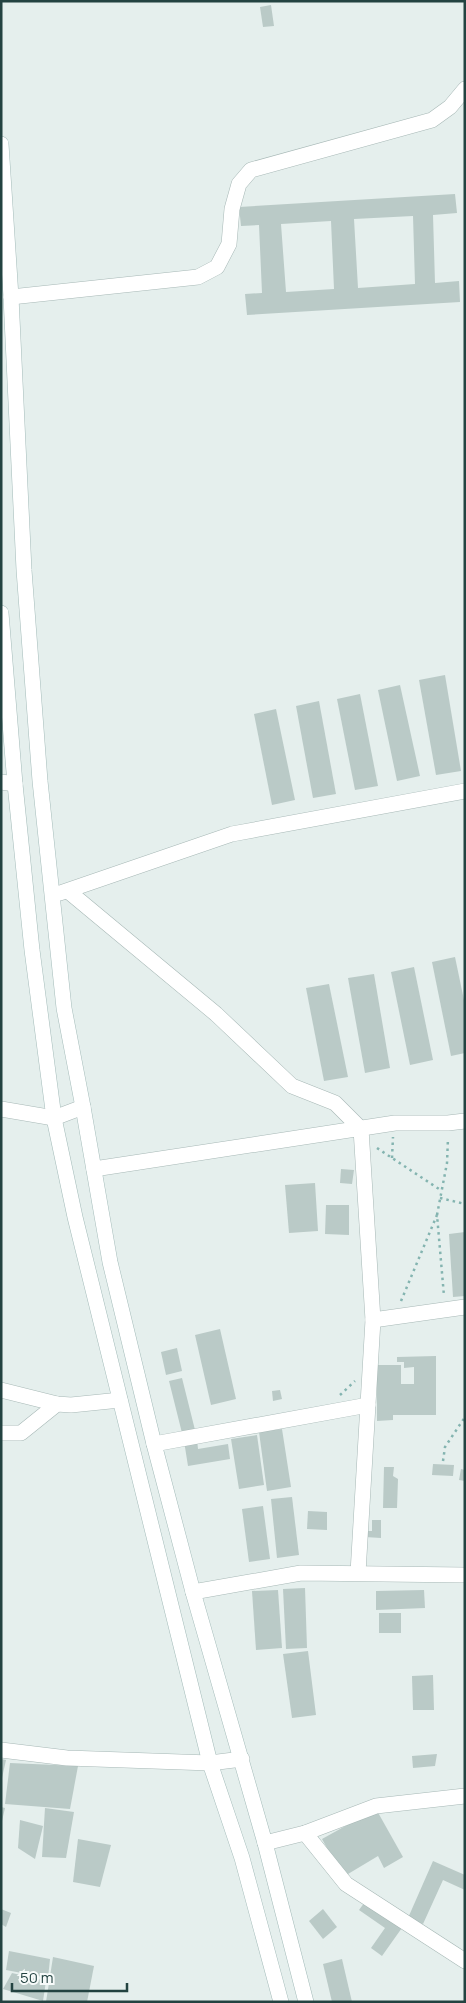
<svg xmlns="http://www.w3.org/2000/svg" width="466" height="2003" font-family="Manrope,sans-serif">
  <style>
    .building { fill: #bacac7; fill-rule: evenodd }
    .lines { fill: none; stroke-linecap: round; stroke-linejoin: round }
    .minor-casing { stroke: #a7b8b6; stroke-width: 16 }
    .secondary-casing { stroke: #a3bbb9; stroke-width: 16 }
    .path { stroke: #84b4b0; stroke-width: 2.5; stroke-dasharray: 2.5 4; stroke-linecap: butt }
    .minor { stroke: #fff; stroke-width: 15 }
    .secondary { stroke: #fff; stroke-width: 15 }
  </style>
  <rect width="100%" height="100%" fill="#e5efed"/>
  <!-- building -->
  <g class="building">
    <path d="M271,5L274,26L263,27L260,7Z"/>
    <path d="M455,194L457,213L433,215L435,283L459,281L460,302L247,315L245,294L262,293L259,225L241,226L239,207ZM413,216L415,284L358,288L354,219ZM331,221L334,289L286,292L281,224Z"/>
    <path d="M445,675L461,771L436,775L419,680Z"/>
    <path d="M400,685L420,776L397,781L378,690Z"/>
    <path d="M360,694L378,786L355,790L337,699Z"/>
    <path d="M319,701L336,794L313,798L296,706Z"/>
    <path d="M276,709L295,800L272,805L254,714Z"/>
    <path d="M455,957L465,1005V1053L451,1056L432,962Z"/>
    <path d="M414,967L433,1060L410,1065L391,972Z"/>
    <path d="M374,974L390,1068L365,1073L348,978Z"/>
    <path d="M329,984L348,1077L324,1081L306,988Z"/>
    <path d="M341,1169L354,1170L352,1184L340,1183Z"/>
    <path d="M315,1183L318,1231L289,1233L285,1185Z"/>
    <path d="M326,1205H349V1235L325,1234Z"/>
    <path d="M465,1232V1296L453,1297L449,1234Z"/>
    <path d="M220,1329L236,1399L211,1405L195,1335Z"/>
    <path d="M177,1348L182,1371L166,1375L161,1352Z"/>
    <path d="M436,1356V1415H393V1420L377,1421V1365H401V1384H414V1367L404,1368V1362H397V1357Z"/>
    <path d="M182,1378L195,1430L182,1433L169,1381Z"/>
    <path d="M280,1390L282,1399L273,1401L272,1391Z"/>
    <path d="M282,1429L291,1487L267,1491L259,1432Z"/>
    <path d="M257,1435L264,1485L239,1489L231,1439Z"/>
    <path d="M197,1439L198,1449L228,1444L230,1459L188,1466L184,1441Z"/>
    <path d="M433,1464L454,1465L453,1476L432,1475Z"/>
    <path d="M384,1467H394L393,1476L398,1479L397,1508H383Z"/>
    <path d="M461,1469L465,1470V1481L459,1480Z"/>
    <path d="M292,1497L299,1555L277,1558L271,1499Z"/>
    <path d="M263,1506L270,1559L249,1562L242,1509Z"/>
    <path d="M308,1511L327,1512V1530L307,1529Z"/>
    <path d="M372,1520H381V1538L365,1537L366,1531H372Z"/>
    <path d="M305,1588L307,1648L286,1649L283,1589Z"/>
    <path d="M278,1590L282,1648L256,1650L252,1591Z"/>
    <path d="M424,1590L425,1608L376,1610V1591Z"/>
    <rect x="379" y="1613" width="22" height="20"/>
    <path d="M308,1651L316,1715L292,1718L283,1654Z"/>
    <path d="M433,1675L434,1710H413L412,1676Z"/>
    <path d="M437,1754L435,1766L413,1768L412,1756Z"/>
    <path d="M1,1759L6,1760L2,1778L1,1777Z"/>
    <path d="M10,1763L78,1766L70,1809L5,1804Z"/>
    <path d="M1,1807L5,1808L2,1821H1Z"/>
    <path d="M45,1808L74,1812L66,1858L42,1857Z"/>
    <path d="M376,1809L403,1857L384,1868L378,1856L343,1877L322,1839Z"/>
    <path d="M20,1820L43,1826L35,1859L18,1848Z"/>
    <path d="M78,1839L111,1845L100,1887L73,1882Z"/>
    <path d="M433,1861L465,1875V1890L443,1880L423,1924L408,1918Z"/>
    <path d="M367,1899L404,1925L382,1956L371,1948L385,1928L359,1910Z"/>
    <path d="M1,1909L11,1913L6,1927L1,1924Z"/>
    <path d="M323,1909L337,1927L323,1939L309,1921Z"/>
    <path d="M9,1951L50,1959L48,1978L6,1970Z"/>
    <path d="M53,1957L94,1966L87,2002H46Z"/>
    <path d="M342,1959L352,2002H332L323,1964Z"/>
    <path d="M12,1973L46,1981L43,2001L3,1989Z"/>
  </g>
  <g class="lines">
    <!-- minor casing -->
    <g class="minor-casing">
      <g id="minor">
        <path d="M11,297L198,277L217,267L229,244L232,209L239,184L251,170L432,120L450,107L465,89"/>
        <path d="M1,782L15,784"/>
        <path d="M68,891L216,1014L292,1086L335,1103L361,1129L373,1320L358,1573"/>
        <path d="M60,893L232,834L465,791"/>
        <path d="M1,1109L54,1118L83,1107"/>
        <path d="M94,1169L395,1123H448L465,1121"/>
        <path d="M373,1320L465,1307"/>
        <path d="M1,1390L57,1404L71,1405L120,1400"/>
        <path d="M1,1433H21L57,1404"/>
        <path d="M154,1444L368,1405"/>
        <path d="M193,1592L301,1573L465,1575"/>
        <path d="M1,1750L67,1758L210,1763L242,1759"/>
        <path d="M305,1833L346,1884L465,1961"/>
        <path d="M265,1843L305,1833L376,1806L465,1796"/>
      </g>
    </g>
    <!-- secondary casing -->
    <g class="secondary-casing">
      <g id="secondary">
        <path d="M1,144L11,297L24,570L40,781L64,1008L83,1107L110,1262L154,1444L193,1592L265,1843L306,2002"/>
        <path d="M1,613L15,784L32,950L54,1118L75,1217L210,1763L242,1858L281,2002"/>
      </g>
    </g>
    <!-- path -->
    <g class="path">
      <path d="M377,1148L442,1191"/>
      <path d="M392,1158L393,1137"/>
      <path d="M440,1198L465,1204"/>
      <path d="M437,1215L447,1163L448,1138"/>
      <path d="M401,1301L437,1215L444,1296"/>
      <path d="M340,1395L355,1381"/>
      <path d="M443,1461L445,1447L465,1417"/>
    </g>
    <!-- minor -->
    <use href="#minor" class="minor"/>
    <!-- secondary -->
    <use href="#secondary" class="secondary"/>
  </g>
  <!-- border -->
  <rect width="466" height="2003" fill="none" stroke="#234341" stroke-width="5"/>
  <!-- scale -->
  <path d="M12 1983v8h115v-8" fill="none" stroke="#234341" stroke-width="2.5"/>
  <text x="20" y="1983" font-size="15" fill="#234341" stroke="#f7fbfa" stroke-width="4" paint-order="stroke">50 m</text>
</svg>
